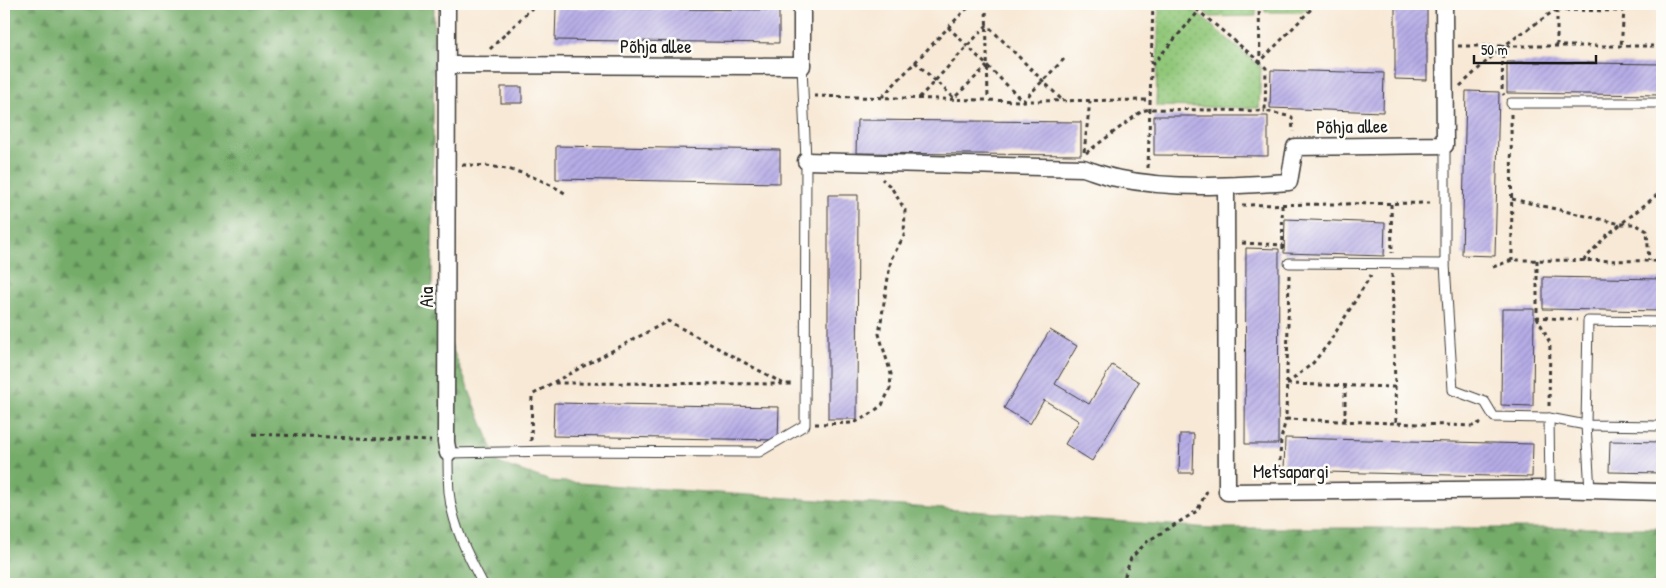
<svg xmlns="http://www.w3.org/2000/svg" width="1666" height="588" font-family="'Patrick Hand',sans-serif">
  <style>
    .forest { fill: url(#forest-firs); stroke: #486442 }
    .park { fill: url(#park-dots); stroke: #56724a }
    .building { fill: url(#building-hatch) }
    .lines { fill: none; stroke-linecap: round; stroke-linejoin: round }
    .service-casing { stroke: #3d3b38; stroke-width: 11 }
    .minor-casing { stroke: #3d3b38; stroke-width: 19 }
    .path { stroke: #3d3b38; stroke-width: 3; stroke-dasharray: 4 4; stroke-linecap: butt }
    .service { stroke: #fff; stroke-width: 9 }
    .minor { stroke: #fff; stroke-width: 16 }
    .labels { text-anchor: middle; stroke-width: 5; stroke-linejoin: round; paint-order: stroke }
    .street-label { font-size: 19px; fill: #1c1c1c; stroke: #fdfcf7 }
  </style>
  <defs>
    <pattern id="forest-firs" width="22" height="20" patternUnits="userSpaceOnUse" patternTransform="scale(1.25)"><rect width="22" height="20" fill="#74ac69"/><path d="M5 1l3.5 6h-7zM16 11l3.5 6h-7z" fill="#5e8b56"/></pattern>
    <pattern id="park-dots" width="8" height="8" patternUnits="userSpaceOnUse" patternTransform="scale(1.25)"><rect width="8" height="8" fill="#91c779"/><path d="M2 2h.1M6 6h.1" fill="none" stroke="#7caa68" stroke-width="1.8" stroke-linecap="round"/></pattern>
    <pattern id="building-hatch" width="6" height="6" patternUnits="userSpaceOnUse" patternTransform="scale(1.25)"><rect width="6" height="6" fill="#b6ace6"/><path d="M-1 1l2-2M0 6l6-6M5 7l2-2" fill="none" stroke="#9c93c5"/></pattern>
  </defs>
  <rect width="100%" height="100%" fill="#fdfcf7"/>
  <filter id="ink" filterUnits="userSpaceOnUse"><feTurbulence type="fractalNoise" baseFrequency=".02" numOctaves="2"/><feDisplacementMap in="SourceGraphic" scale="10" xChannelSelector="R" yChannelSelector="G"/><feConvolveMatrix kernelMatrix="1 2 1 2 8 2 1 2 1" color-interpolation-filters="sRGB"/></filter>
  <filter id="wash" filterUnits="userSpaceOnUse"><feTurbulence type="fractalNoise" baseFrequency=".0096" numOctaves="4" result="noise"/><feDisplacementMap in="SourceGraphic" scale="20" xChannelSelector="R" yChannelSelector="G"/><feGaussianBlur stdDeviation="1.12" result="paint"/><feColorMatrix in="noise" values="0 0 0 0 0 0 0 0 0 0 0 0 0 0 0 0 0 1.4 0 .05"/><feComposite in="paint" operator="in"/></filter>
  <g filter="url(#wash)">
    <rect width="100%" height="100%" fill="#f8e9d6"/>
    <!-- forest -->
    <path class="forest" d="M4,4H434L432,297L498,463L551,481L1211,528H1662V584H4Z"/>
    <!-- park -->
    <g class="park">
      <path d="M1159,4H1186L1261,67L1259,108L1156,106Z"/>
      <path d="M1195,4H1256V16L1210,17Z"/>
      <path d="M1265,4H1312L1303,12H1265Z"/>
    </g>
    <g id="blocks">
      <!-- building -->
      <g class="building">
        <path d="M1395,4H1427V80L1395,79Z"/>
        <path d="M556,8L779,10V43L555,40Z"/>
        <path d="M1507,62L1662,64V95L1507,93Z"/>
        <path d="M1271,70L1384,73L1383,112L1270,108Z"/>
        <rect x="501" y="87" width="21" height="16"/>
        <path d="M1466,91L1499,92L1495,256L1462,255Z"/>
        <path d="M1154,116H1268V156L1154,155Z"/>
        <path d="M857,120L1081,122V155L856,153Z"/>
        <path d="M556,146L780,150V183L556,179Z"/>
        <path d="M828,195H858L857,419H828Z"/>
        <path d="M1285,219L1385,223L1384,256L1284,253Z"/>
        <path d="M1246,248L1279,249L1278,444H1245Z"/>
        <path d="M1543,277L1662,279V311L1543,309Z"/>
        <path d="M1502,309H1534L1533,406L1501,405Z"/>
        <path d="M1050,330L1077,346L1055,384L1089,404L1112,365L1139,382L1092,461L1065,444L1079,421L1044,400L1030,424L1004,408Z"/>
        <path d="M554,403L779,407L778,440L553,436Z"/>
        <path d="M1180,434H1194L1193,473H1179Z"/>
        <path d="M1285,438L1533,444L1532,477L1284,471Z"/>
        <path d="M1610,441L1662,442V473L1609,472Z"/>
      </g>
    </g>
  </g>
  <g filter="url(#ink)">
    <use href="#blocks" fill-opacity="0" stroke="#3d3b38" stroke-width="1"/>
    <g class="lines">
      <!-- service casing -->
      <g class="service-casing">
        <g id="service">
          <path d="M1511,103H1662"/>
          <path d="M1289,263L1445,264V145"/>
          <path d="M1445,264L1453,390L1485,402L1494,417L1549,418L1550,489"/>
          <path d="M1549,418L1586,425L1662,426"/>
          <path d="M1590,491L1586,425L1588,321L1662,322"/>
          <path d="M483,584C468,556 452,524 449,492C448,479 448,466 448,453L557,451L759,452L805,425L806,161L802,66"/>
        </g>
      </g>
      <!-- minor casing -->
      <g class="minor-casing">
        <g id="minor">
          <path d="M447,4L446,442L448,453"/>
          <path d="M447,65L802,66V4"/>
          <path d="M806,161L1083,168C1093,171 1105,176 1116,178C1172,190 1232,186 1289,182L1295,147L1445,145L1444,4"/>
          <path d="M1226,186L1227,492L1550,489L1662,492"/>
        </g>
      </g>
      <!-- path -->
      <g class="path">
        <path d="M986,4L988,99"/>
        <path d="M1190,4L1260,62L1316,4"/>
        <path d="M1259,4L1260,62L1266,68L1265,111L1292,117L1293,132"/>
        <path d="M1557,10L1624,11L1621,46"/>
        <path d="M948,27L1023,101L1065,58"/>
        <path d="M1458,46H1662"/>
        <path d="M1503,46L1502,92L1504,95"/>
        <path d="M1557,46V4"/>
        <path d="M490,49L536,4"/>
        <path d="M915,62L954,98L987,66"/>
        <path d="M1152,65L1199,11"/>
        <path d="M1460,86L1502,47L1564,4"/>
        <path d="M814,96L1023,101L1150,100"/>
        <path d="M882,97L964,11L974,4"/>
        <path d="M919,98L987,25L1062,100"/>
        <path d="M1511,114L1512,260"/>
        <path d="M1084,152L1090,101"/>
        <path d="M1086,153L1142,111L1150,109L1265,111"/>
        <path d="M462,165C503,165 533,173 568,195"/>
        <path d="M1148,168L1153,4"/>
        <path d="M1512,199L1621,224H1635L1647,231L1649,261"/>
        <path d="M1391,204L1392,253"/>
        <path d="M1242,205L1433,203"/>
        <path d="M1282,205L1283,253"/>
        <path d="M1242,243L1283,245"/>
        <path d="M1537,260V317L1577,320"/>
        <path d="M1583,261L1606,236L1662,191"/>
        <path d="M1493,267L1512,260L1662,261"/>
        <path d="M1392,274L1396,423"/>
        <path d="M1289,275L1286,419L1473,426L1484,421"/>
        <path d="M1537,317L1550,343L1549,406"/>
        <path d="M554,382L668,321L784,384"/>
        <path d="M1287,384L1313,363L1329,343L1371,275"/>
        <path d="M1287,384L1395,387"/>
        <path d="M1345,421V386"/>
        <path d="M815,424L854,423L869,415L882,405L890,389L891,374L879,334L891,259L904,236L905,210L891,187L882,179"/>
        <path d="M253,434L431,441"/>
        <path d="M531,441L532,395L552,383L794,384"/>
        <path d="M1279,477L1281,439L1286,419"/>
        <path d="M1122,584L1131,558L1148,541L1197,511L1207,491"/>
      </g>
      <!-- service -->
      <use href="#service" class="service"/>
      <!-- minor -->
      <use href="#minor" class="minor"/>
    </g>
  </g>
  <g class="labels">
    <!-- street labels -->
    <g class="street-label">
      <text x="656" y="53">Põhja allee</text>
      <text transform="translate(1352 126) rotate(-1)" y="7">Põhja allee</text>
      <text transform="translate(426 297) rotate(-90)" y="7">Aia</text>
      <text x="1291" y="478">Metsapargi</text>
    </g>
  </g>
  <!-- margin -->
  <rect width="1666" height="588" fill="none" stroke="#fdfcf7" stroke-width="20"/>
  <!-- scale -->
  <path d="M1474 55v8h122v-8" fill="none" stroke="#1c1c1c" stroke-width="2.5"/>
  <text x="1481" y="55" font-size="15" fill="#1c1c1c" stroke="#fdfcf7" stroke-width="4" paint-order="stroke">50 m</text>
</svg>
